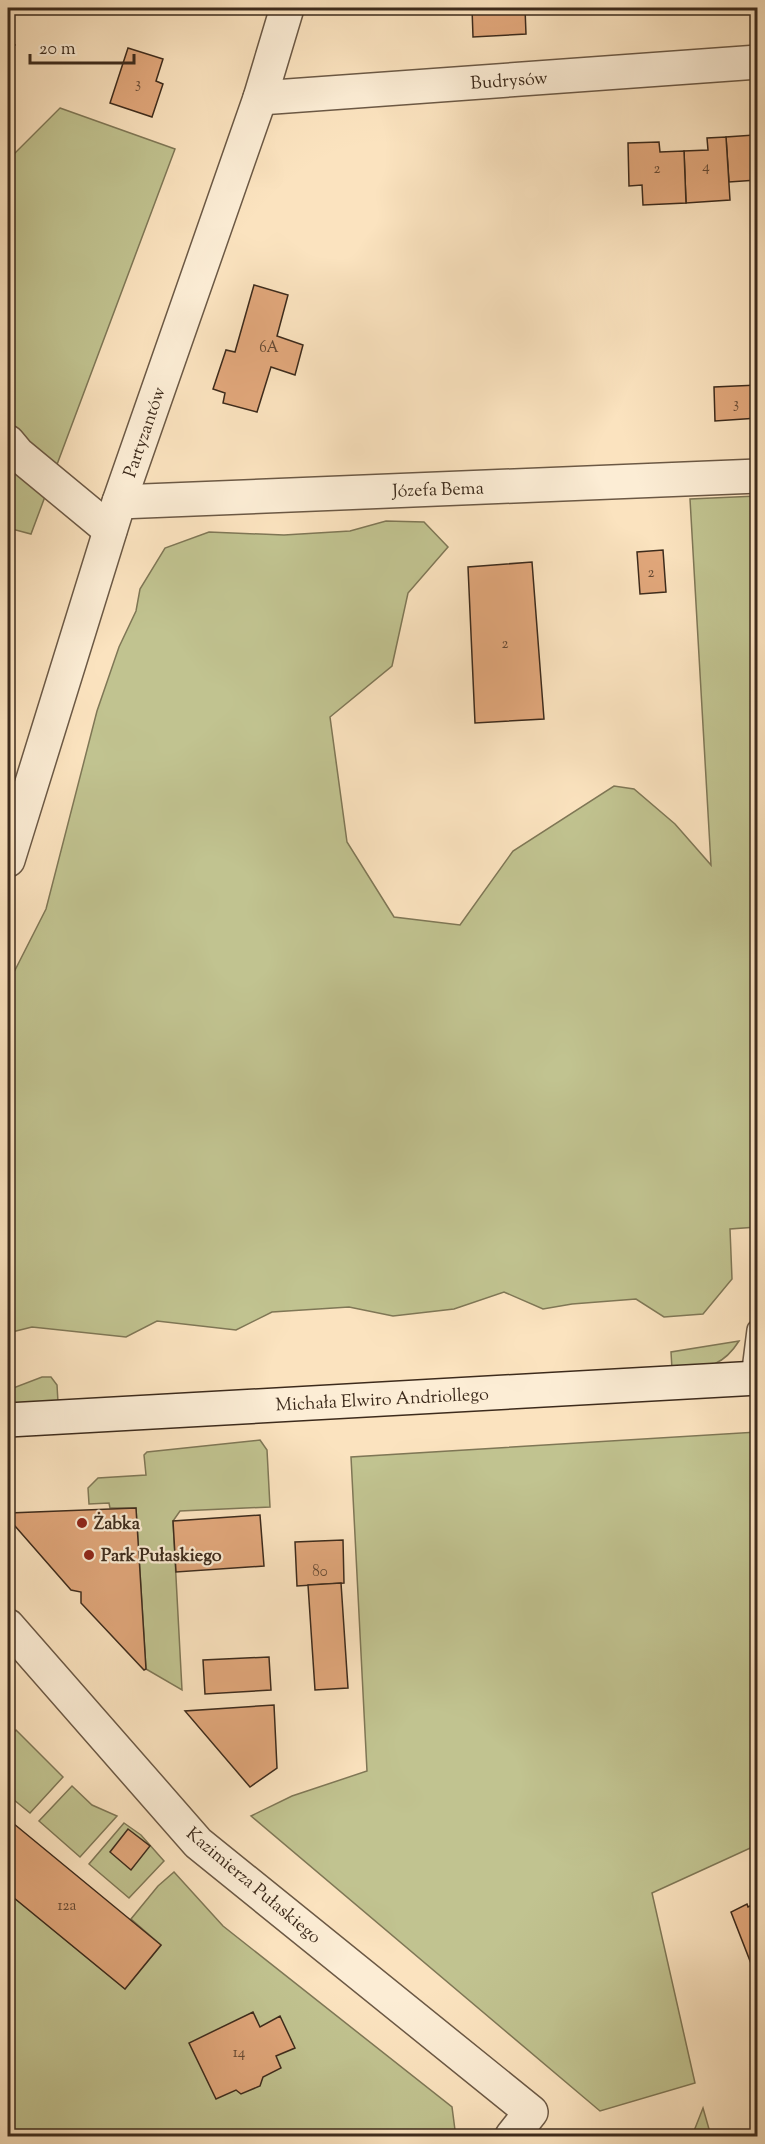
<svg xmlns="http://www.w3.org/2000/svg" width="765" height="2144" font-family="'Sorts Mill Goudy',serif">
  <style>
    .green { fill: #c1c390; stroke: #7f7756; stroke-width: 1.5 }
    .building { fill: #e1a77b; stroke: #3d2b1c; stroke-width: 1.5 }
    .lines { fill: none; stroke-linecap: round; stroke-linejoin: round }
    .lane-casing { stroke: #6c5945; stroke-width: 24 }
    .street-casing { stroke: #6c5945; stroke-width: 36 }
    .secondary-casing { stroke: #3d2b1c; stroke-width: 36 }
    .lane { stroke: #fcedd5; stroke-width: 21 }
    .street { stroke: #fcedd5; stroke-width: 33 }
    .secondary { stroke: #fcedd5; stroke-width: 33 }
    .poi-dot { fill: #8f2418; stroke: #fcedd5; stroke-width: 2 }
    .labels { text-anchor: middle; stroke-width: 4.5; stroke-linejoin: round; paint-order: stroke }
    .number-label { font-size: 15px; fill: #664a34 }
    .street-label { font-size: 18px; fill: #3d2b1c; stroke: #fcedd5 }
    .poi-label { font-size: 18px; font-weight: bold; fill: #3d2b1c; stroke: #fcedd5; text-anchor: start }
  </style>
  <rect width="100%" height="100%" fill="#fbe3bf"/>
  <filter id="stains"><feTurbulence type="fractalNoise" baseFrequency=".00333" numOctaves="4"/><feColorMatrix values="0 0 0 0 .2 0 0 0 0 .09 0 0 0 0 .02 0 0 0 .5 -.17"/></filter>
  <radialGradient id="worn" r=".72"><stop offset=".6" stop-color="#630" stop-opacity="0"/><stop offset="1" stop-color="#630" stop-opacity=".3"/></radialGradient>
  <!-- green -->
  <g class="green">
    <path d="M60,108L175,149L31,534L8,528V160Z"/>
    <path d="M757,496V1227L730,1229L732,1279L703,1314L664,1317L636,1299L572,1304L543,1309L504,1292L454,1309L393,1316L349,1307L272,1312L236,1330L157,1321L126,1337L32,1327L8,1333V984L46,909L97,711L119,647L136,611L140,589L165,548L209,532L284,535L350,531L386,521L424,522L448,547L408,593L392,666L330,717L347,842L394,917L460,925L513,851L614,786L634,789L675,824L711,865L690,499Z"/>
    <path d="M739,1341C720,1371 703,1366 672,1369L671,1352Z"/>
    <path d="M42,1377H51L57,1385L58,1402L32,1404L8,1402V1390Z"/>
    <path d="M757,1432V1845L652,1893L695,2083L600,2111L251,1816L292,1796L367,1771L351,1457Z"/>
    <path d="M260,1440L267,1450L270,1507L180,1511L173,1521L182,1690L146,1669L136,1508H110L109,1503L89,1504L88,1488L98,1478L146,1475L144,1455L147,1452Z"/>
    <path d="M16,1730L63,1777L30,1813L8,1795V1739Z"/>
    <path d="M72,1786L92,1805L117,1816L80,1857L39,1821Z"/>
    <path d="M124,1823L141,1835L164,1861L129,1898L89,1864Z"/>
    <path d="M174,1872L223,1926L452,2107L455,2130L452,2136H8V1893L125,1989L161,1945L131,1919L158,1886Z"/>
    <path d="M703,2108L711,2136H692Z"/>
  </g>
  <!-- building -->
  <g class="building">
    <path d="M472,8H525L526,34L473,37Z"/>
    <path d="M8,37L15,45L8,52Z"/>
    <path d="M128,48L163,59L156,81L163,84L152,117L110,103Z"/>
    <path d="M754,135L757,180L729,182L726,137Z"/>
    <path d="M726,137L730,200L686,203L684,151L708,150L707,138Z"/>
    <path d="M659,142L660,152L684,151L686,203L643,205L642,185L629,186L628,143Z"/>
    <path d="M254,285L288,295L277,336L303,345L295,375L271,367L257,412L223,403L225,393L213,389L226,350L235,352Z"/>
    <path d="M758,385V418L715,421L714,387Z"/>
    <path d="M663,550L666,592L640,594L637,552Z"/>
    <path d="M532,562L544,719L475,723L468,567Z"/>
    <path d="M136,1508L146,1669L144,1670L81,1603V1592L71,1590L8,1518L9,1513Z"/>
    <path d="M260,1515L264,1566L176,1572L173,1521Z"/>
    <path d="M343,1540L344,1583L297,1586L295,1542Z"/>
    <path d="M341,1583L348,1688L315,1690L308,1585Z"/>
    <path d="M269,1657L271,1690L205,1694L203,1660Z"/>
    <path d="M274,1705L277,1768L250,1787L185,1711Z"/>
    <path d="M8,1726L14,1732L8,1739Z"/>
    <path d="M8,1819L161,1945L125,1989L8,1893Z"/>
    <path d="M128,1829L150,1846L131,1870L110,1852Z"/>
    <path d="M758,1902V1964L752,1966L731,1912L747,1904L748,1907Z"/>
    <path d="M253,2012L260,2027L280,2016L295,2048L276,2056L281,2068L263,2077L260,2086L241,2094L236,2090L216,2099L189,2043Z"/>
  </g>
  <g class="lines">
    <!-- lane casing -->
    <g class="lane-casing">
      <path id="lane" d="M752,1378L758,1330"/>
    </g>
    <!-- street casing -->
    <g class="street-casing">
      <g id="street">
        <path d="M260,98L758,62"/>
        <path d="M8,442L18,454L110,530"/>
        <path d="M119,502L758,476"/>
        <path d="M8,860L119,502L260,98L287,8"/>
        <path d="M8,1626L198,1843L531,2112L512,2136"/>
      </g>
    </g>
    <!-- secondary casing -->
    <g class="secondary-casing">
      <path id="secondary" d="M8,1420L758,1378"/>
    </g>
    <!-- lane -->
    <use href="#lane" class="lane"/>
    <!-- street -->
    <use href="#street" class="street"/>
    <!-- secondary -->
    <use href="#secondary" class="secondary"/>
  </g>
  <!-- markers -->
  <g class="poi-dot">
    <circle cx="82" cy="1523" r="6"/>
    <circle cx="89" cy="1555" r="6"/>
  </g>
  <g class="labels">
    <!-- number labels -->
    <g class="number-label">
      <text x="138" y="88">3</text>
      <text x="706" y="171">4</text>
      <text x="657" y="173">2</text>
      <text x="269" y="352">6A</text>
      <text x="736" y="408">3</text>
      <text x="651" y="577">2</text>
      <text x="505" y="648">2</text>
      <text x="320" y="1576">80</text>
      <text x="67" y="1910">12a</text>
      <text x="239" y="2057">14</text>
    </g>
    <!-- street labels -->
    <g class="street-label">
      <text transform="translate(509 80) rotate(-4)" y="6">Budrysów</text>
      <text transform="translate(144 432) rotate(-71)" y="6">Partyzantów</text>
      <text transform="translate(438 489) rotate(-2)" y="6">Józefa Bema</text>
      <text transform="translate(382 1399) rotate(-3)" y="6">Michała Elwiro Andriollego</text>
      <text transform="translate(254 1885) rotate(40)" y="6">Kazimierza Pułaskiego</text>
    </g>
    <!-- poi labels -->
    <g class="poi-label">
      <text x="94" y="1529">Żabka</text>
      <text x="101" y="1561">Park Pułaskiego</text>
    </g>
  </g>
  <!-- margin -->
  <rect width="765" height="2144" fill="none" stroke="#fbe3bf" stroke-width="30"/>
  <rect x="9" y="9" width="747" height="2126" fill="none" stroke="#3d2b1c" stroke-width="3"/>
  <rect x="15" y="15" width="735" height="2114" fill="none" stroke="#3d2b1c" stroke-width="1.5"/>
  <!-- scale -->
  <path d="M30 54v9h104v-9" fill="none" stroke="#3d2b1c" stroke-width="3"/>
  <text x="39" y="54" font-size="18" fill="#3d2b1c" stroke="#fcedd5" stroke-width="4.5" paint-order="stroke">20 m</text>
  <rect width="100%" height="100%" filter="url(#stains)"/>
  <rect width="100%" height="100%" fill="url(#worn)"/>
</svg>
